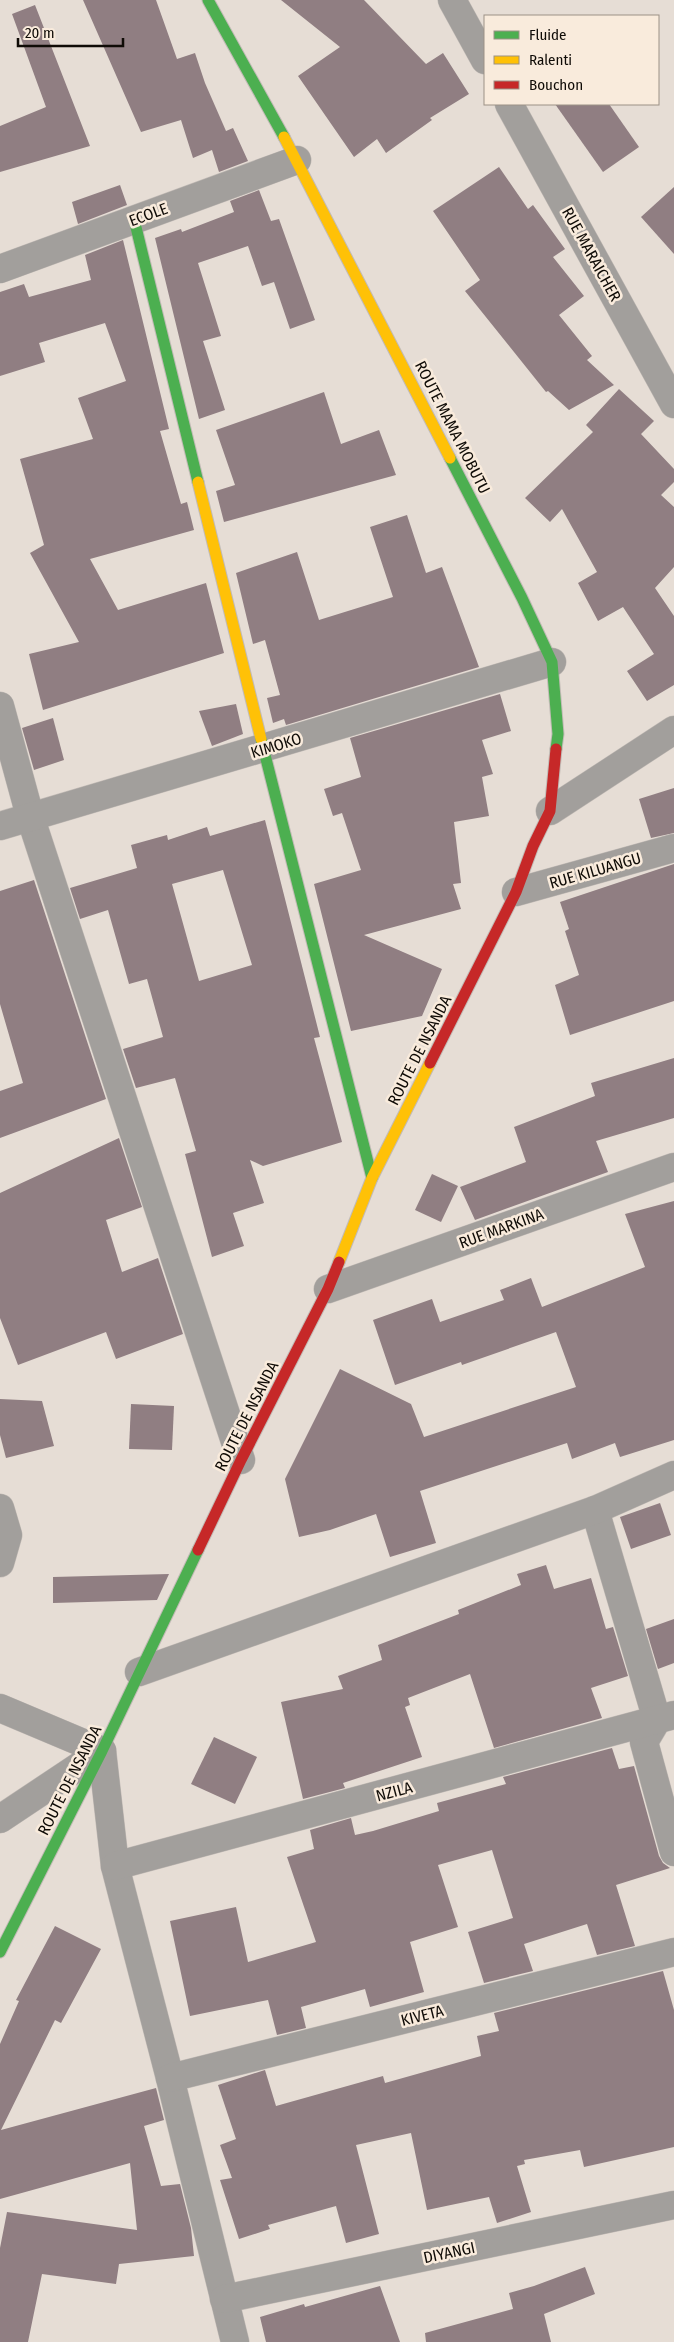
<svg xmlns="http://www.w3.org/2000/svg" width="674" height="2342" font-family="'Fira Sans Condensed',sans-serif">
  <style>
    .building { fill: #907e82; fill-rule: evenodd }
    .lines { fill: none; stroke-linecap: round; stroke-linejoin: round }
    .street-casing { stroke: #c2bbb6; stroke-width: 29 }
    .fast-casing { stroke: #c2bbb6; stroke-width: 13 }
    .slow-casing { stroke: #c2bbb6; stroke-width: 13 }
    .jam-casing { stroke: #c2bbb6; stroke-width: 13 }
    .street { stroke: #a29f9c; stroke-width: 28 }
    .fast { stroke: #4caf50; stroke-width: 11 }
    .slow { stroke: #ffc107; stroke-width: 11 }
    .jam { stroke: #c62828; stroke-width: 11 }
    .labels { text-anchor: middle; stroke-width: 5; stroke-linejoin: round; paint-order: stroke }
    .street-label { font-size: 16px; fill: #0f0b06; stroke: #f9ebdc }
  </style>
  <rect width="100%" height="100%" fill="#e6ddd5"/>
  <!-- building -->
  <g class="building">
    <path d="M83,0H156L177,59L195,53L205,83L226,131L233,128L248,161L219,172L212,150L193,158L181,120L141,132Z"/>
    <path d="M281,0H364L426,64L443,53L469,94L430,118L432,120L386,153L377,139L354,157L298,76L340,47Z"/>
    <path d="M35,5L90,146L0,172V126L46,107L12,14Z"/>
    <path d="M555,104H609L639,147L603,172Z"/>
    <path d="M499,167L528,209L533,205L565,249L553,257L584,296L559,315L592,356L587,360L614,385L569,410L548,391L546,392L465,291L480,280L433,211Z"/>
    <path d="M120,185L127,205L78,224L72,202Z"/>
    <path d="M674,187V254L641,217Z"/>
    <path d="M259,190L271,221L279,219L315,320L290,329L274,282L262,286L248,246L198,263L221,336L203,341L225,410L199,419L155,238L181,229L182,232L234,212L230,201Z"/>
    <path d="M123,240L169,429L160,431L181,504L187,502L194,530L90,559L118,610L206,583L224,653L43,710L29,654L79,642L30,553L44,545L20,459L93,439L78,398L126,381L105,323L39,343L45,362L0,376V292L24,284L29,297L91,280L85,255Z"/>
    <path d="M619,389L654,421L641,434L674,469V482L661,495L674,507V567L655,588L674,616V685L647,701L627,671L654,654L623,607L598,621L578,583L597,572L562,509L550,522L525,498L593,432L586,425Z"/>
    <path d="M324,392L341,444L379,430L396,475L224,522L216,491L235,485L216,430Z"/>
    <path d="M407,515L426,573L442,567L479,667L286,725L284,719L273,723L267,698L280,695L265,640L253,644L236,573L297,552L319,620L393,597L370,527Z"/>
    <path d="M500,694L511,731L482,740L493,774L482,777L489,816L454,822L461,883L453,884L461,909L364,935L442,969L422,1016L351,1031L314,884L361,870L342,813L333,816L324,789L361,777L350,738Z"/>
    <path d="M236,704L243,734L212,746L199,711Z"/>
    <path d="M53,718L64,760L34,770L22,728Z"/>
    <path d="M674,788V833L651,838L639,799Z"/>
    <path d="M265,820L320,1037L314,1038L342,1142L263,1166L250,1160L264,1203L233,1213L244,1246L212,1257L185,1154L196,1151L175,1078L136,1088L123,1049L163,1037L147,979L129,984L108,910L80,919L70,888L137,868L131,845L167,835L168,840L207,827L210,836ZM223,870L252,965L199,981L172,884Z"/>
    <path d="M674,864V1001L570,1035L555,985L579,975L565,931L569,929L560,902Z"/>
    <path d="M34,880L106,1099L0,1138V1091L23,1083L0,1004V891Z"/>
    <path d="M674,1058V1118L596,1141L608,1172L475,1220L460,1187L526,1162L514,1127L595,1096L591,1083Z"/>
    <path d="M119,1138L142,1207L106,1220L122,1272L158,1258L183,1334L116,1359L106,1332L18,1365L0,1318V1193Z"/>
    <path d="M432,1174L458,1186L441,1222L415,1210Z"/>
    <path d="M674,1201V1440L620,1457L615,1443L572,1459L567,1443L420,1491L436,1543L390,1557L376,1514L330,1530L299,1537L285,1479L340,1369L411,1404L424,1437L576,1387L556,1332L462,1365L461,1362L395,1385L373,1320L432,1299L440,1322L504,1300L500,1290L531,1278L542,1307L645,1267L625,1214Z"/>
    <path d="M0,1399L42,1401L54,1446L6,1458L0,1435Z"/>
    <path d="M131,1404L174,1406L172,1450L129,1449Z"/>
    <path d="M660,1503L671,1535L631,1549L620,1517Z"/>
    <path d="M546,1565L554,1589L591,1578L606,1629L613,1627L628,1676L591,1688L602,1718L494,1748L470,1674L408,1698L410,1705L405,1707L422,1757L343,1783L345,1788L303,1799L281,1702L343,1689L338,1676L382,1660L378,1645L459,1614L458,1610L521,1585L517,1574Z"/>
    <path d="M169,1574L157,1600L53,1603V1577Z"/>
    <path d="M674,1619V1663L658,1669L646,1629Z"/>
    <path d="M214,1737L257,1757L235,1804L191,1784Z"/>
    <path d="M612,1748L619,1769L634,1766L659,1856L663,1863L670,1868L616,1885L635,1946L597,1955L587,1924L524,1944L533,1971L484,1983L468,1932L513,1918L492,1850L438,1865L458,1927L410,1942L424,1992L370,2007L365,1989L301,2007L306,2028L277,2035L268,2000L190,2016L170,1921L236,1907L248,1962L316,1942L287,1857L314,1849L310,1830L351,1818L355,1835L373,1831L439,1811L437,1803L506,1784L503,1777Z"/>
    <path d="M55,1926L101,1949L61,2023L55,2020L1,2130L156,2088L164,2120L144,2126L161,2186L180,2184L191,2228L194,2256L119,2264L116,2284L42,2274L28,2342H0V2248L7,2212L137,2230L130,2163L0,2199V2044L19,2001L16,2000Z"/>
    <path d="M663,1971L674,2010V2147L584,2167L580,2150L524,2160L525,2164L517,2166L531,2212L497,2223L489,2197L427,2210L411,2133L356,2145L379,2234L346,2243L336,2206L268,2225L270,2229L239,2239L220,2180L232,2178L220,2145L236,2139L218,2085L265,2070L276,2106L383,2076L385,2083L481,2056L477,2036L499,2031L494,2013Z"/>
    <path d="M585,2267L595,2294L544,2314L551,2342H426L425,2333L513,2309L509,2293L534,2286Z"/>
    <path d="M380,2286L400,2342H266L260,2317L304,2304L305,2307Z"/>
  </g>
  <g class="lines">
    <!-- street casing -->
    <g class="street-casing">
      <g id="street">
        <path d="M452,0L485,60"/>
        <path d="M509,104L674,404"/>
        <path d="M0,269L297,160"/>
        <path d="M0,706L30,816L241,1460"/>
        <path d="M550,811L674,730"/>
        <path d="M0,826L552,662"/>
        <path d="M516,892L674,848"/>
        <path d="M328,1289L674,1167"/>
        <path d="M0,1508L8,1535L0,1563"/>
        <path d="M595,1510L657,1720L644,1742L674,1852"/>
        <path d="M139,1672L595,1510L674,1475"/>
        <path d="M0,1708L102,1751"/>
        <path d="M102,1751L115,1866L170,2078L235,2342"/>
        <path d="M0,1819L102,1751"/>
        <path d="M115,1866L674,1715"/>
        <path d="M170,2078L674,1952"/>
        <path d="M224,2299L674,2205"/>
      </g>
    </g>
    <!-- fast casing -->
    <g class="fast-casing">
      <g id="fast">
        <path d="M208,0L284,137"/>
        <path d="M134,219L198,482"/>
        <path d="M450,458L522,598L552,662L558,734L556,749"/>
        <path d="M261,739L372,1178"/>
        <path d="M0,1952L102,1751L198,1550"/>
      </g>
    </g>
    <!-- slow casing -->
    <g class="slow-casing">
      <g id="slow">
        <path d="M284,137L450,458"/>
        <path d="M198,482L261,739"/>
        <path d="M339,1262L372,1178L430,1063"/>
      </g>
    </g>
    <!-- jam casing -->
    <g class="jam-casing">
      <g id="jam">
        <path d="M430,1063L516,892L533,846L550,811L556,749"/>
        <path d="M198,1550L241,1460L328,1289L339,1262"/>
      </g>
    </g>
    <!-- street -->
    <use href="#street" class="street"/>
    <!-- fast -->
    <use href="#fast" class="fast"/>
    <!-- slow -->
    <use href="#slow" class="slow"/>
    <!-- jam -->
    <use href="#jam" class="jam"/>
  </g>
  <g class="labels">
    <!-- street labels -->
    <g class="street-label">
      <text transform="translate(148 214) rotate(-20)" y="6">ECOLE</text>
      <text transform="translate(592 254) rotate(61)" y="6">RUE MARAICHER</text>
      <text transform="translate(453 427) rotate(63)" y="6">ROUTE MAMA MOBUTU</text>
      <text transform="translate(276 745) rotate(-17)" y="6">KIMOKO</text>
      <text transform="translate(595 870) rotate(-16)" y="6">RUE KILUANGU</text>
      <text transform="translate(419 1050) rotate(-63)" y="6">ROUTE DE NSANDA</text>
      <text transform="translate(501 1228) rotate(-20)" y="6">RUE MARKINA</text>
      <text transform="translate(246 1416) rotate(-63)" y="6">ROUTE DE NSANDA</text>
      <text transform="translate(69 1780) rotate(-63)" y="6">ROUTE DE NSANDA</text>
      <text transform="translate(394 1791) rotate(-15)" y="6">NZILA</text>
      <text transform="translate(422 2015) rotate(-14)" y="6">KIVETA</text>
      <text transform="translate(449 2252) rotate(-12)" y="6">DIYANGI</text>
    </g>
  </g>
  <!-- legend -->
  <rect x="484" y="15" width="175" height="90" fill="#f9ebdc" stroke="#9b9186"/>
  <rect x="494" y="31" width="25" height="8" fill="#4caf50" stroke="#9b9186"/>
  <text x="529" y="40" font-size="15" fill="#0f0b06">Fluide</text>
  <rect x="494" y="56" width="25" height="8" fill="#ffc107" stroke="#9b9186"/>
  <text x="529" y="65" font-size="15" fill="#0f0b06">Ralenti</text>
  <rect x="494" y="81" width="25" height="8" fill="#c62828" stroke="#9b9186"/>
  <text x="529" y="90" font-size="15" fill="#0f0b06">Bouchon</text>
  <!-- scale -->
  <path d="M18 38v8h105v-8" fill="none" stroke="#0f0b06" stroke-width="2.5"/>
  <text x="25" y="38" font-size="15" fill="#0f0b06" stroke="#f9ebdc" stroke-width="4" paint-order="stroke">20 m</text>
</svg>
